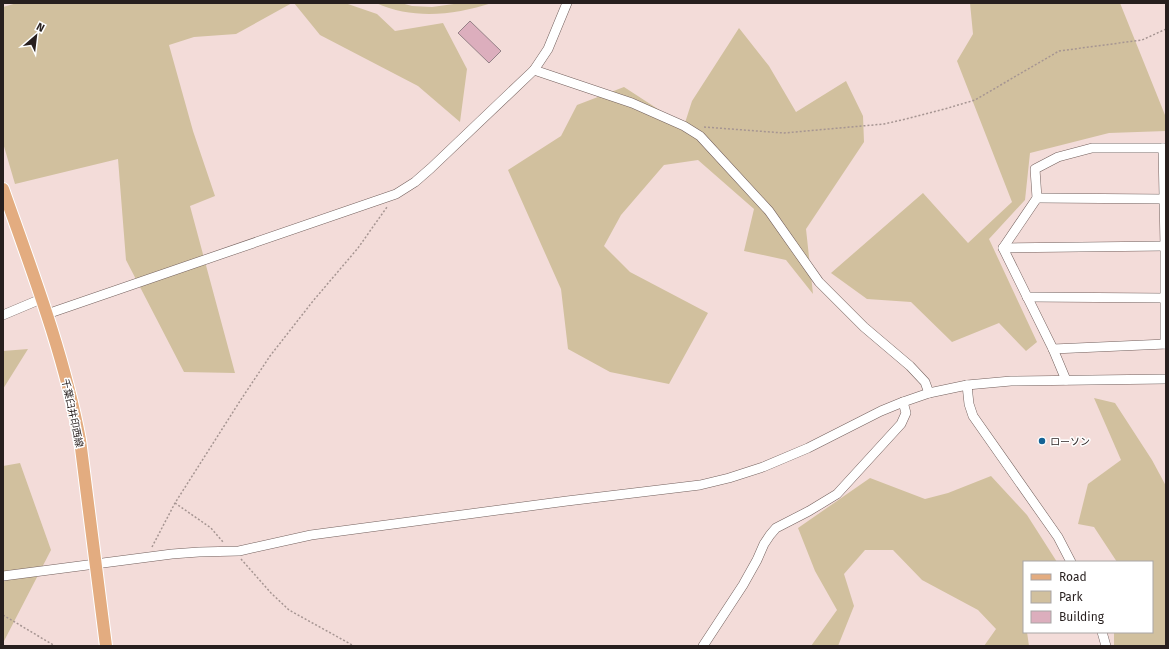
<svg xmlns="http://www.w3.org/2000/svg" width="1169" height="649" font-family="'Fira Sans','Noto Sans JP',sans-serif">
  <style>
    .green { fill: #d1c09e }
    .building { fill: #dcaebd; stroke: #958287 }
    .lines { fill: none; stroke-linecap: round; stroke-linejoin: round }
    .minor-casing { stroke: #73605d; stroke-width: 10 }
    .major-casing { stroke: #fff; stroke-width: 14 }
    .path { stroke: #a69592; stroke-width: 1.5; stroke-dasharray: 2 2; stroke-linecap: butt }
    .minor { stroke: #fff; stroke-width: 9 }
    .major { stroke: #e3ac80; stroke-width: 12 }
    .poi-dot { fill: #146395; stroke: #fff; stroke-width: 1.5 }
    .labels { text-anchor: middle; stroke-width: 3; stroke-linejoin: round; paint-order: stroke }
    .street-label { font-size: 10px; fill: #271f1e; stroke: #fff }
    .poi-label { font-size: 10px; fill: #271f1e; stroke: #fff; text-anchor: start }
  </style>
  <rect width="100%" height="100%" fill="#f3dcd9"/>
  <!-- green -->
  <g class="green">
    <path d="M17,3H292L236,34L194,37L169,45L193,131L215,196L190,206L235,373L184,372L126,260L118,159L15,184L3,143V7Z"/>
    <path d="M294,3H345L377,14L395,31L443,23L467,69L460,122L418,86L320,35Z"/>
    <path d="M376,3H401L412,6L432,7L461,3H492C454,15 414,20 376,3Z"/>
    <path d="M970,3H1120L1165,115L1166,116V131L1109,133L1030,153L1025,200L989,239L1037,342L1026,351L999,323L952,342L911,302L867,299L831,273L923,193L968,243L1012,202L957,61L973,34Z"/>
    <path d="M739,28L769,66L796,112L846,81L863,116L864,142L806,229L813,294L786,260L744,251L754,209L698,160L664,165L621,215L604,246L630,272L708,313L669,384L610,372L568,349L561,289L508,170L561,136L577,105L624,87L684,126L692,101Z"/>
    <path d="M28,349L3,389V351Z"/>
    <path d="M1094,398L1115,403L1152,460L1166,486V646H1114V632H1152V562H1117L1094,527L1078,524L1088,484L1121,460Z"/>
    <path d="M20,463L51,550L3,643V646V466Z"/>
    <path d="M991,476L1027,515L1057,562H1024V632H1027L1029,646H984L996,629L978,610L922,580L893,550H865L844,574L854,606L838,646H811L837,610L815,571L798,528L870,478L925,499L948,493Z"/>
  </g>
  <!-- building -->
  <path class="building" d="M470,21L501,51L489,63L458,33Z"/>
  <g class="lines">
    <!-- minor casing -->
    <g class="minor-casing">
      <g id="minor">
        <path d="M534,70L632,103L684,126L700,136L769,211L819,282L864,327L910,366L925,382L929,393"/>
        <path d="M1163,148L1165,246V344"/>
        <path d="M1037,198L1166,199"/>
        <path d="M1003,248L1166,246"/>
        <path d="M1027,297L1166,298"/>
        <path d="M47,314L396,194L415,182L431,168L534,70L548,49L567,3"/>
        <path d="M3,315L41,299"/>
        <path d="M1053,349L1166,344"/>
        <path d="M1066,380L1053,349L1003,248L1037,198L1035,169L1058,157L1092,148H1166"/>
        <path d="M967,385L969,404L973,416L1058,537L1071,562"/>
        <path d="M3,576L172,554L199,552L239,551L311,535L567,501L700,485L729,478L763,467L808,448L881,411L903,402L929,393L967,385L1011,381L1166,379"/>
        <path d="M1102,632L1106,646"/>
        <path d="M703,646L743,585L757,560L764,544L770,535L776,528L809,511L837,494L901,424L906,413L903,402"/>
      </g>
    </g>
    <!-- major casing -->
    <g class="major-casing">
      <path id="major" d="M3,189C32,271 64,354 80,440L106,646"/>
    </g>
    <!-- path -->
    <g class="path">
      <path d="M704,127L784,133L884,124L906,119L948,108L975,100L1059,51L1142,40L1166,29"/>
      <path d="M175,503L211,528L223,542"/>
      <path d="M152,547L175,503L240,401L270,356L313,301L358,248L387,207"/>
      <path d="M241,559L271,593L289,610L354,646"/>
      <path d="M3,615L55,646"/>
    </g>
    <!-- minor -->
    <use href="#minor" class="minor"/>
    <!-- major -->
    <use href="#major" class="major"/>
  </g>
  <!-- markers -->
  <circle class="poi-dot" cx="1042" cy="441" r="4"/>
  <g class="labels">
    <!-- street labels -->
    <g class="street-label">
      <text transform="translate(73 413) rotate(78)" y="4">千葉臼井印西線</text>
    </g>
    <!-- poi labels -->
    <g class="poi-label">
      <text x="1050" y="445">ローソン</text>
    </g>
  </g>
  <!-- border -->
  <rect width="1169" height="649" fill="none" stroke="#271f1e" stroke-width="8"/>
  <!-- legend -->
  <rect x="1023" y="561" width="130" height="72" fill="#ffffff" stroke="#a9a5a5"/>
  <rect x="1031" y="574" width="20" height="6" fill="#e3ac80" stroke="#a9a5a5"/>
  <text x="1059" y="581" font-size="12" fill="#271f1e">Road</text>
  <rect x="1031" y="591" width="20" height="12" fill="#d1c09e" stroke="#a9a5a5"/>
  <text x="1059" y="601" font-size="12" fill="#271f1e">Park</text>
  <rect x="1031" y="611" width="20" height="12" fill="#dcaebd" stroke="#a9a5a5"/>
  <text x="1059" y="621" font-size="12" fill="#271f1e">Building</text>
  <!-- north arrow -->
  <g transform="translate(36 36) rotate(28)" stroke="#ffffff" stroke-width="3" paint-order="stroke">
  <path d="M0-3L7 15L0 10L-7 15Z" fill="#271f1e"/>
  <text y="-6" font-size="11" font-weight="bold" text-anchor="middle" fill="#271f1e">N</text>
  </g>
</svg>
